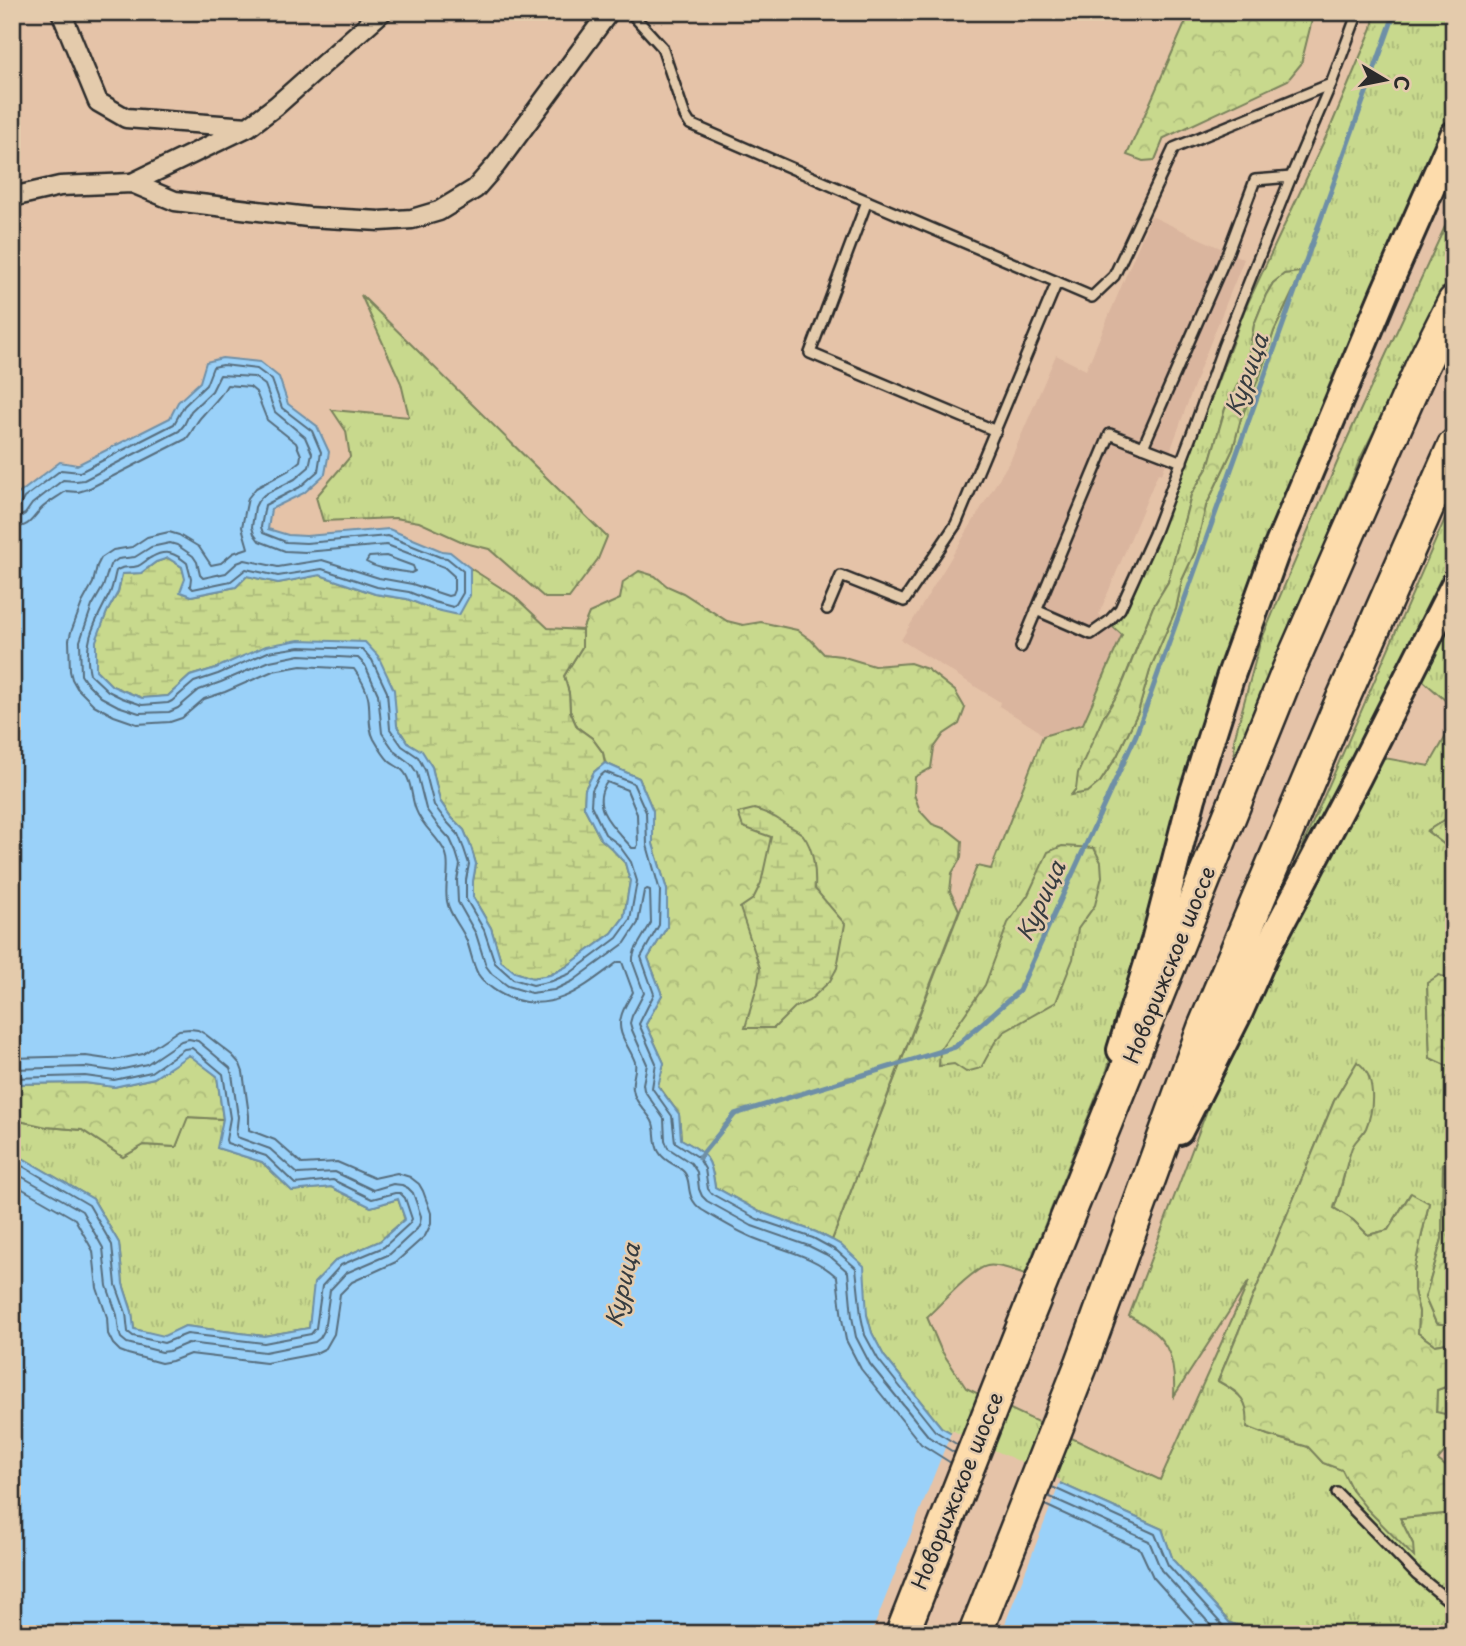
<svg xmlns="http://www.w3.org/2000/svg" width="1466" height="1646" font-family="'Playpen Sans',sans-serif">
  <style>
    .built { fill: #dab59e }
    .grass { fill: url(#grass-tufts); stroke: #7a825c; stroke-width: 2; fill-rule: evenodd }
    .forest { fill: url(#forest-crowns); stroke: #7a825c; stroke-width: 2 }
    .wetland { fill: url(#wetland-marsh); stroke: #7a825c; stroke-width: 2 }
    .water { fill: #9ad1f9; stroke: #6e8fa7; stroke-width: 2 }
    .pier { fill: #e5c3a8 }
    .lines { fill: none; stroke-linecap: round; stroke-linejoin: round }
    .shore { stroke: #576d7d; stroke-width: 2 }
    .stream { stroke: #6e8fa7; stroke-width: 5 }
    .lane-casing { stroke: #2b2b2b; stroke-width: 14 }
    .street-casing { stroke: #2b2b2b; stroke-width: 23 }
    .primary-casing { stroke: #2b2b2b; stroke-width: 32 }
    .highway-casing { stroke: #2b2b2b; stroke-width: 37 }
    .lane { stroke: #e4cbac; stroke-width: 9 }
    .street { stroke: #e4cbac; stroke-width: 18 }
    .primary { stroke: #fddcac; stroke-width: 26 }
    .highway { stroke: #fddcac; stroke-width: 32 }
    .labels { text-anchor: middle; stroke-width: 5; stroke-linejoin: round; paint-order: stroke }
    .street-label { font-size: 21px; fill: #2b2b2b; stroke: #e4cbac }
    .water-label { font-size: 23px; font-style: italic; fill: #363c40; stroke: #e4cbac }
  </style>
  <defs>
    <pattern id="grass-tufts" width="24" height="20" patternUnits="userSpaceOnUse" patternTransform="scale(1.75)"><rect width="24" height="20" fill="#c8d98d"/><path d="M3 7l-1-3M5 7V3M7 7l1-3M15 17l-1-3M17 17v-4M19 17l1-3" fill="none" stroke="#acba7a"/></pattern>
    <pattern id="forest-crowns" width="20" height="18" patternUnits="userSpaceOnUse" patternTransform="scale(1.75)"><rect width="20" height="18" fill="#c8d98d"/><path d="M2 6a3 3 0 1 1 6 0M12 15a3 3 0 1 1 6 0" fill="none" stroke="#acba7a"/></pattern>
    <pattern id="wetland-marsh" width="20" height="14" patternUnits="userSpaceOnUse" patternTransform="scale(1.75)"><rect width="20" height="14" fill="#c8d98d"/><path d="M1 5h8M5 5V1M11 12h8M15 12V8" fill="none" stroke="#acba7a"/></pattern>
  </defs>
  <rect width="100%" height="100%" fill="#e5c3a8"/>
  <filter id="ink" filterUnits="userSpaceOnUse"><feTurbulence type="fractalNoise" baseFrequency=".0143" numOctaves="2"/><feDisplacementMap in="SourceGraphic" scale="14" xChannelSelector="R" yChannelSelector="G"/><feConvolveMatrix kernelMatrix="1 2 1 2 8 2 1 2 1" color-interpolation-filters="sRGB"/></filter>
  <g filter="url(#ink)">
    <!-- built -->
    <path class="built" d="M1151,216L1244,259L1201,366L1162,474L1158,473L1099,614L1122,635L1116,650L1083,724L1043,736L1036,729L999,706L1000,702L901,640L1011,459L1056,355L1086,370Z"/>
    <!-- grass -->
    <g class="grass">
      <path d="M1375,12H1454V110L1280,514L1148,930L1107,1070L1025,1274C1016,1271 997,1263 987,1266C972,1269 940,1305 927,1317L941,1350L966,1388L1160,1480L1249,1281L1174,1396C1176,1354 1167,1335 1129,1316L1209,1105L1249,1012L1379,757L1429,766L1454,722V814L1427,831L1454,852V981L1439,976L1427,984L1430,1058L1454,1069V1156L1443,1163L1442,1239L1425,1298L1436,1323L1454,1326V1342L1435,1345L1418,1333L1419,1312L1414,1291V1270L1429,1203L1410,1194L1388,1230L1368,1235L1353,1220L1334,1208L1341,1188L1351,1147L1365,1129L1357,1063L1334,1101L1218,1381C1240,1393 1250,1401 1248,1427L1268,1435L1309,1447L1323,1463L1343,1470L1352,1490L1413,1544L1400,1518L1454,1513V1634H1267L1230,1623L1173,1560L1162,1529L966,1441L941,1427L884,1356L872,1333L867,1315L841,1245L832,1240L977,866L991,869L1043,736L1083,724L1122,635L1113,627L1129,604L1187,463L1245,309L1331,126L1372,28ZM1299,272L1295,287L1274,331L1260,375L1241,418L1233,449L1206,506L1195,552L1182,580L1176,609L1151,667L1138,712L1117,756L1100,782L1072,794L1076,789L1103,718L1119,692L1153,607L1168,582L1191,495L1208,467L1225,409L1246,369L1254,325L1266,295L1273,283Z"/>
      <path d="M1454,207V271L1361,457L1235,764L1234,740L1260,643L1348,437Z"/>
      <path d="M361,295L607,537L598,559L569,598H545L489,549L465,543L419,522L395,518L323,521L316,497L350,457L346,431L332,410L409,417L401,383Z"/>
      <path d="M1454,498V566L1346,777L1296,868L1295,863Z"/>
      <path d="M1454,610V708L1420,678Z"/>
      <path d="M12,1117L15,1120L47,1127L82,1130L123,1157L144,1145L176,1147L187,1117L223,1119L218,1148L262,1162L292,1191L331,1187L371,1207L398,1199L405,1219L380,1241L336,1260L315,1283L309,1328L264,1336L185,1326L164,1337L134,1329L132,1312L123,1284L119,1243L93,1199L12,1152Z"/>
      <path d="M1454,1384V1416L1436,1413L1437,1390Z"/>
    </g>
    <!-- forest -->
    <g class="forest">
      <path d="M1190,12H1314L1301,64L1288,80L1164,138L1155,160L1143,161L1127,155Z"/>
      <path d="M1300,272L1295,287L1274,331L1260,375L1241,418L1233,449L1206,506L1195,552L1182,580L1176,609L1151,667L1138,712L1117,756L1100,782L1088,792L1071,795L1076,789L1078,773L1103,718L1119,692L1125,678L1153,607L1168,582L1191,495L1208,467L1225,409L1246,369L1254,325L1266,295L1273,283L1284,274Z"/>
      <path d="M639,571L655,576L667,586L683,593L727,621L743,625L761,622L797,630L811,640L824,654L841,656L874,666L910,663L927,669L955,691L965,708L959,724L944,734L934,748L931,768L915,777L914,794L920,811L932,824L948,830L962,841L961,858L952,873L950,891L959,910L832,1240L816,1232L760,1212L715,1187C711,1157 707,1154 681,1139L679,1114L658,1085L664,1063L646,1024L662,995L648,958L667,927V890L653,844V811L639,778L605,763L603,753L592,738L577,727L570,711L569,693L564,676L582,647V630L589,613L620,599L623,582Z"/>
      <path d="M1454,814V852L1427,831Z"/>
      <path d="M1062,846L1094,848L1101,862L1102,877L1095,905L1078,929L1073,959L1056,1002L1004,1032L995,1042L981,1068L966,1072L954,1064L939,1066L940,1050L985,985L1008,923L1028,895L1048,852Z"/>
      <path d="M1439,975L1454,981V1069L1430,1058L1427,983Z"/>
      <path d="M189,1054L217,1076L223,1119L188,1117L176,1147L144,1145L123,1157L82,1130L47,1127L15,1120L12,1117V1084L85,1083L114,1087L154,1078Z"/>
      <path d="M1357,1062C1377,1075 1374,1109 1366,1128C1362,1136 1353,1142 1351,1150C1345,1170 1341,1189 1334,1208L1353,1220L1368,1235L1388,1230L1411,1193L1429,1203L1414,1270V1291L1419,1312L1418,1333L1435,1345L1454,1342V1384L1437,1390L1436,1412L1454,1416V1440L1438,1460L1454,1473V1513L1400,1518L1413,1544L1414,1557L1367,1509L1352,1490L1342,1470L1323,1463L1308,1447L1268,1435L1247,1427C1250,1401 1240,1393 1218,1381L1334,1101Z"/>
      <path d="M1454,1156V1326L1436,1323L1425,1298L1442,1239L1443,1163Z"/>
    </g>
    <!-- wetland -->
    <g class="wetland">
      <path d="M168,558L182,567L191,596L236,587L247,576L278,583L320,575L375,594L407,599L432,609L470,595V568L514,596L548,628L582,630V647L564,676L569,693L570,711L577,727L592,738L603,753L605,763L594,772L585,789L584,807L600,838L612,849L625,863L630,881L624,917L612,933L566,967L550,975L532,978L515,972L501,961L491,928L473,897V881L476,864L471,847L464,830L451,817L440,801L432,767L422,752L407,742L397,726L395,709L216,668L190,676L168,696L142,698L112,686L96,670L95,641L107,612L118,592L122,574L141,573L156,562Z"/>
      <path d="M754,809C766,812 774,816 784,823C790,827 798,830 803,835C814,849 816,872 815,889L845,924L837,968L830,981L809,1001L795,1007L774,1028H745L758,983L760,968L740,908L753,899L761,883L771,837L743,827L738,813Z"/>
    </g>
    <!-- water -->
    <path class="water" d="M222,358L260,362L279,377L288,404L317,426L329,452L325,474L304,493L271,509L268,529L288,535L306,536L389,529L442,551L450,552L470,568V595L459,615L432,609L407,599L375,594L320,575L278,583L247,576L236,587L191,596L180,592L185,579L182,567L168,558L156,562L141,573L122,574L118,592L107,612L96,641V670L112,686L124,691L142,698L168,696L190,676L216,668L266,646L299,640L365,642L378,656L394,690L397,726L407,742L422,751L432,767L440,801L451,817L464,830L471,847L476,864L473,881V897L491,928L501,961L515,972L532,978L550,975L566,967L612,933L624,917L630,881L625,863L612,849L600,838L584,807L585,789L594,772L605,763L639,778L653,811V844L667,890V927L648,958L662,995L646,1024L664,1063L658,1086L679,1114L681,1139C707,1154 711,1157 715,1187L760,1212L816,1232L832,1240L841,1245L864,1266L867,1315L872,1333L884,1356L941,1427L966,1441L1162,1529L1173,1560L1230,1623L1267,1634H12V1152L93,1199L119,1243L123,1284L132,1312L134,1329L164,1336L185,1326L264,1336L309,1328L314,1283L336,1260L380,1241L405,1219L398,1199L371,1207L331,1187L292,1191L262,1162L217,1148L223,1119L217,1076L189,1055L154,1078L114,1087L85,1083L12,1084V513L17,495L60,462L77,465L170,418L178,402L200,382L206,362Z"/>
    <!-- pier -->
    <path class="pier" d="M952,1430L967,1438L1061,1480L1001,1634H871Z"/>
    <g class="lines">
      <!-- shore -->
      <g class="shore">
        <path d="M12,508L19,507L24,498L61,470L80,472L174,424L184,406L206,385L213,367L223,365L257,369L272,380L282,408L312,431L321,452L318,471L300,487L265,505L261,527L263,533L286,542L306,543L388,536L440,557L447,558L463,571V593L456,605L453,607L434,602L409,592L377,587L322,569L278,576L246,569L231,581L193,589L190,586L191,578L187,563C175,553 166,549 152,557C147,559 143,564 138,566C129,569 123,565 116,571C114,578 113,586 110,593C96,621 82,641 90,674L108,691L122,698L142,705L168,703L172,701L194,682L218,674L268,652L300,647L362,649L372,660L387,692L390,729L402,746L418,757L425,770L434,805L446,821L458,834L464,849L469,864L466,880V899L484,930L495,963L513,979L533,985L552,981L569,974L617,938L630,920L637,881L631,862L618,844L605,834L591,805L592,790L599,777L605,772L633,783L646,812L647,845L660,891L659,925L641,957L654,994L639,1024L656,1063L652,1088L672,1116L675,1142L698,1157L705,1169L708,1189L712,1194L757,1219L813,1238L837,1251L856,1268L861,1316L865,1335L878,1359L935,1431L958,1445"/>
        <path d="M12,517H19L25,514L32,504L63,480L76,481L84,480L179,431L184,425L191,411L212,391L220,375L254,377L265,385L275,412L305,437L312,453L309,467L295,479L264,495L258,501L255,507L252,527L254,534L259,541L285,551L305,552L387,545L444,567L454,576V590L452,595L448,596L412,584L379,578L322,560L278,567L245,560L237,563L226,573L203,578L200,575L197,562L193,556L177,545L170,543L151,547L135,557L118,559L110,565L103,587L92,606L80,641L81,675L85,681L101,697L118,706L139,713L169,712L178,708L199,690L221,682L270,661L300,655L358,658L365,665L378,694L382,733L395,752L411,764L417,773L426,809L439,827L450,839L456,852L460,865L457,880L458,902L476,934L486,966L492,974L508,986L531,993L554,990L573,981L625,943L638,923L644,891L647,889L650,890L651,923L635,950L633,957V963L644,993L632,1016L630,1023L632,1030L647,1064L643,1084L644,1090L664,1119L665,1140L668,1148L691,1163L697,1172L699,1189L702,1196L707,1201L752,1226L809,1246L825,1254L832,1258L848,1272L852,1317L856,1337L870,1364L929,1437L955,1453"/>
        <path d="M12,528C30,527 31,520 41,509C48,502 58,497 66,491L78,492L88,489L186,439C193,432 195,423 202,416C212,404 219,400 227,385L250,387L256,392L267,420L296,443L301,455L300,461L289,470L256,488L248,498L242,527L248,548L233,553L221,563L211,565L199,547L179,535L169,532L147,537L132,547L113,550L101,558L97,566L93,583L82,603L71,632L69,640L70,671L72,679L77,688L94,705L114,716L137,724L170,722L182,718L204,699L225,692L273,671L301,666L354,669C359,676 366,688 368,697C371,711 367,726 374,739C378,746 383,755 389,761C393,765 398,766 402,770C412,779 411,798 416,810C422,827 439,837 446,854C451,869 444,885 447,901C449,915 461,926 466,939C471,951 472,963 478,974C485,985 500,995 513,999C555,1013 585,986 618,962H622L633,992C629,1000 623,1008 621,1017C616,1034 630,1047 635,1062C637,1071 631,1080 633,1089C634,1102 646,1110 652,1121C657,1130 653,1143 659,1152C665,1163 677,1164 684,1172C693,1182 683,1196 702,1210C717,1219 733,1229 749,1236C780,1250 812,1254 837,1277L842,1319L846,1340L861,1369L921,1444L951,1463"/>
        <path d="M386,556L413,566L415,571L411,573C396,570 379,570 366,562L369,557Z"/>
        <path d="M607,782L627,790L637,814L638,845L636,848H632C616,829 588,808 607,782Z"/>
        <path d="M12,1058L86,1056L114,1060L143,1054L179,1030L190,1029L198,1030L205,1034L232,1055L240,1064L243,1072L249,1115V1130L275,1140L302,1164L337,1162L374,1178L397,1173L410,1177L419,1184L423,1191L431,1213V1224L425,1236L396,1262L352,1282L340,1294L334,1334L326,1348L314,1354L266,1363L190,1354L172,1361L161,1363L128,1354L120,1351L113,1344L108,1334L107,1317L97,1288L93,1251L75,1219L12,1183"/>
        <path d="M12,1069L85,1067L114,1071L147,1064L181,1041L189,1039L198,1041L230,1068L232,1074L238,1117L236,1134L237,1137L270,1149L298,1174L335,1172L373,1190L393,1184L402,1185L408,1188L413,1193L421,1216L420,1223L417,1229L390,1254L346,1273L330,1290L324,1331L320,1338L315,1342L265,1352L188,1343L169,1351L162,1352L127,1343L121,1338L119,1332L117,1315L107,1286L103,1248L82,1211L12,1171"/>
        <path d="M12,1078L85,1076L114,1080L151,1072L184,1049L192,1048L223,1074L230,1118L226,1140L227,1143L266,1156L295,1184L333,1180L372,1199L395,1193H400L405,1198L412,1219L409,1224L384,1247L341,1265L322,1286L316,1328L311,1334L264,1343L187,1334L164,1343L133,1336L128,1332L126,1313L116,1285L112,1245L89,1205L12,1160"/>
        <path d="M1052,1487L1155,1534L1168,1565L1225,1628L1243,1634"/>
        <path d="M1048,1496L1149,1541L1161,1570L1219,1634"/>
        <path d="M1045,1505L1140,1549L1153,1577L1204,1634"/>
      </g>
      <!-- stream -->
      <path class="stream" d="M699,1158L735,1114L955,1047L1019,991L1136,735L1395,12"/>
      <!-- lane casing -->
      <g class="lane-casing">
        <g id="lane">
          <path d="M630,12L662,47L685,116L690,124L867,201L810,353L996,431"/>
          <path d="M1291,177L1331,84"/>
          <path d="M867,201L1092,297L1114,276L1174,148L1331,84L1358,12"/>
          <path d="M1143,447L1182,462"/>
          <path d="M827,609L841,576L904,601L956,524L1057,282"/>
          <path d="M1021,647L1110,434L1143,447L1228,252L1255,180L1291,177L1223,347L1193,431L1154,534L1120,609L1108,622L1091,634L1036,610"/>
          <path d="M1337,1493L1417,1575L1454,1605"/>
        </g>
      </g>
      <!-- street casing -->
      <g class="street-casing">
        <g id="street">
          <path d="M61,12L98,102L126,118L248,127L276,106L382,12"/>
          <path d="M132,183L246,128"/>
          <path d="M12,197L60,186L132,183L175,201L308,217L380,221L412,219L439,211L475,189L496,165L609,12"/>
        </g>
      </g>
      <!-- primary casing -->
      <g class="primary-casing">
        <g id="primary">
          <path d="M1121,1050L1155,941L1192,798L1230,678L1274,556L1384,294L1454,135"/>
          <path d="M1179,1131L1239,1012L1265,953L1357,778L1454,586"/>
        </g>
      </g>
      <!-- highway casing -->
      <g class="highway-casing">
        <g id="highway">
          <path d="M902,1634L1019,1337L1289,669L1422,366L1454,302"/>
          <path d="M975,1634L1082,1363L1204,1028L1341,703L1454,446"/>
        </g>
      </g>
      <!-- lane -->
      <use href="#lane" class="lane"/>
      <!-- street -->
      <use href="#street" class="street"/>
      <!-- primary -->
      <use href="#primary" class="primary"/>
      <!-- highway -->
      <use href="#highway" class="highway"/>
    </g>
  </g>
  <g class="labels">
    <!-- street labels -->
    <g class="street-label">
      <text transform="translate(1170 965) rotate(-68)" y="7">Новорижское шоссе</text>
      <text transform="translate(958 1491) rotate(-68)" y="7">Новорижское шоссе</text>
    </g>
    <!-- water labels -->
    <g class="water-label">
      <text transform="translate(1247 375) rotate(-70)" y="8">Курица</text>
      <text transform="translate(1041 901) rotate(-65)" y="8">Курица</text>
      <text transform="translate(623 1285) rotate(-77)" y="8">Курица</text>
    </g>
  </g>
  <!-- margin -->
  <rect width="1466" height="1646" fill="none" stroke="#e4cbac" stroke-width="42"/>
  <rect x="21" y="21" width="1424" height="1604" fill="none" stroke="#2b2b2b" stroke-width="2.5" filter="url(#ink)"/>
  <!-- north arrow -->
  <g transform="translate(1385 80) rotate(100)" stroke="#e4cbac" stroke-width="5" paint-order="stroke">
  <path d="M0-5L12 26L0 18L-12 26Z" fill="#2b2b2b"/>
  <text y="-10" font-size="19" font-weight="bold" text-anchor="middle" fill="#2b2b2b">С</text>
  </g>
</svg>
